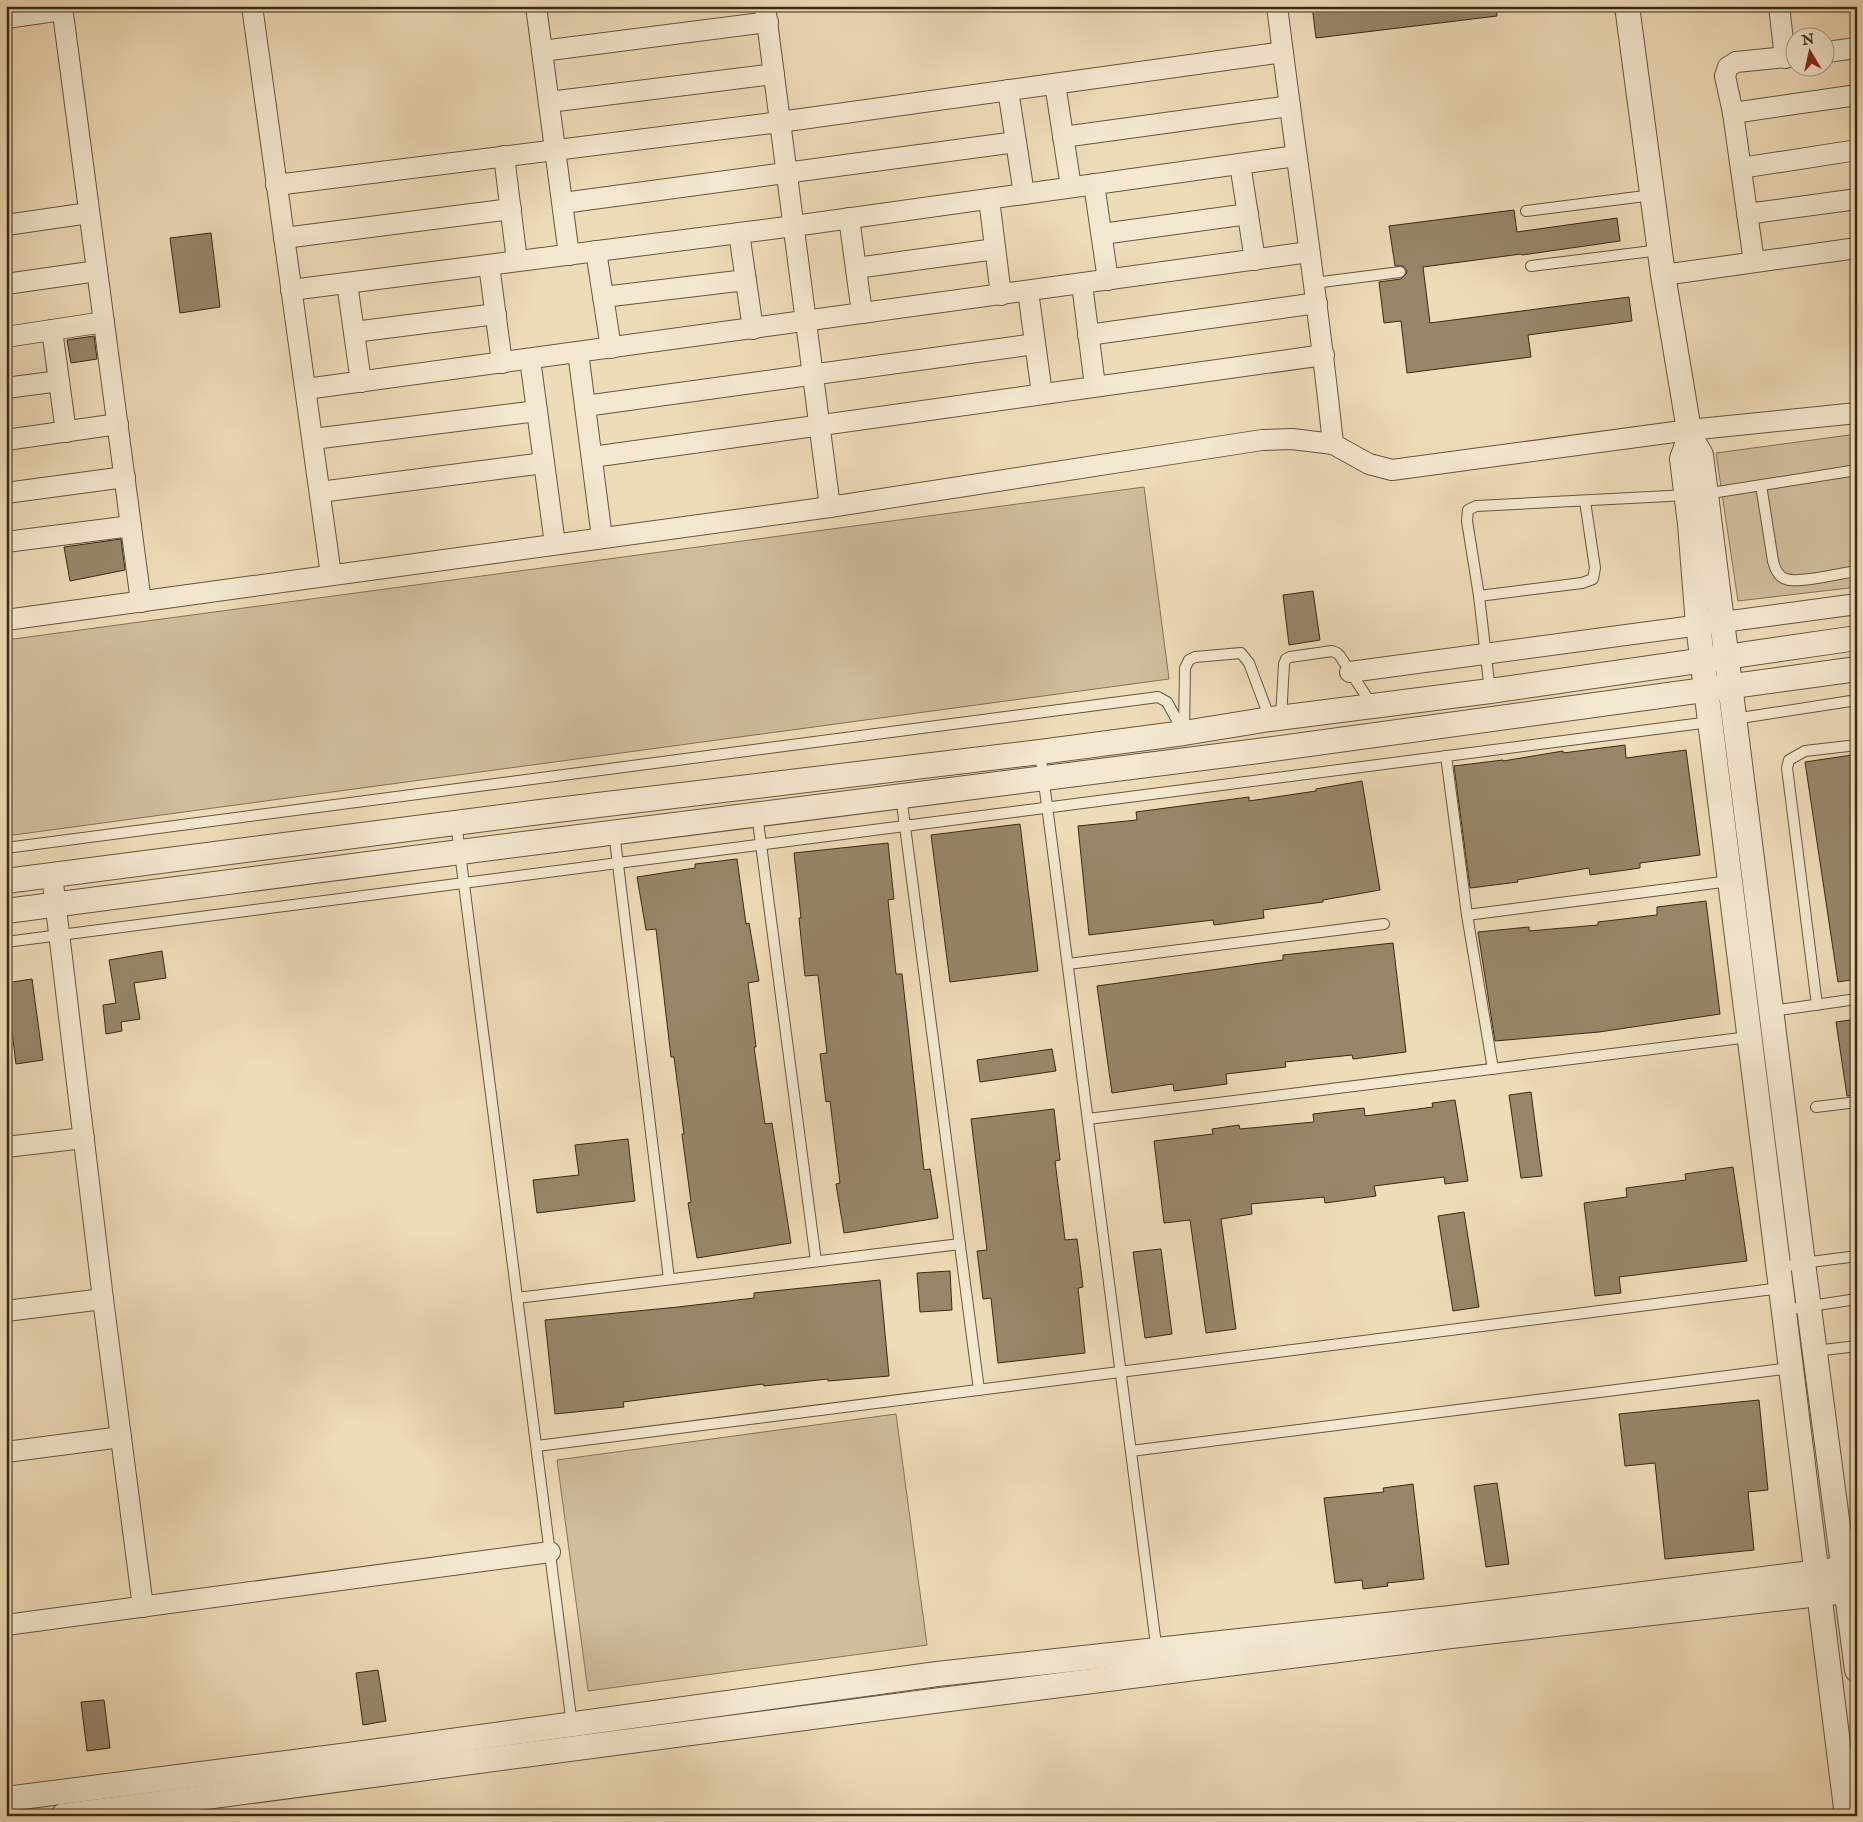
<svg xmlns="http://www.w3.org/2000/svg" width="1863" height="1822" font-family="'IM FELL English',serif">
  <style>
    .green { fill: #cfbd9c; stroke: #847359 }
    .building { fill: #97866a; stroke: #382916 }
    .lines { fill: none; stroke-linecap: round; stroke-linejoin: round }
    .service-casing { stroke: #66563e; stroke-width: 12 }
    .minor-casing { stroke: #66563e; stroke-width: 22 }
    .tertiary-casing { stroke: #66563e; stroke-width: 26 }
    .service { stroke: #f4e8d0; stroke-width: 10 }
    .minor { stroke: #f4e8d0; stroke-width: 20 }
    .tertiary { stroke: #f4e8d0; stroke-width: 24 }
  </style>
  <rect width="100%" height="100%" fill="#eedbb7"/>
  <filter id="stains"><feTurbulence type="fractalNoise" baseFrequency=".004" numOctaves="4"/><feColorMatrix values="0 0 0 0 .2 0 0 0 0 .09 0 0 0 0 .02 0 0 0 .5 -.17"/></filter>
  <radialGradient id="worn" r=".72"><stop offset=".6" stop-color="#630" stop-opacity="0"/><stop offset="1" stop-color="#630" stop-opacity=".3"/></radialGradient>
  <!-- green -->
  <g class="green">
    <path d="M1857,434V587L1738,601L1716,453Z"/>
    <path d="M1144,487L1169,679L6,836V640Z"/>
    <path d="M896,1414L927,1645L588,1691L557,1460Z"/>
  </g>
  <!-- building -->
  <g class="building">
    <path d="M1312,6H1337L1338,12L1381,6H1496L1497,16L1316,38Z"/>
    <path d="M1514,210L1517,232L1617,218L1620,241L1522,255L1521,254L1423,267L1430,323L1629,297L1632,321L1528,335L1531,357L1407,373L1401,321L1384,323L1379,282L1401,279L1406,274L1407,271L1403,266H1395L1389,226Z"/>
    <path d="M211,233L220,307L180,313L170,238Z"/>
    <path d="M94,336L97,359L71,363L67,340Z"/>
    <path d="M121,539L125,570L70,581L64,547Z"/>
    <path d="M1313,591L1320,640L1289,645L1283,595Z"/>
    <path d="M1625,745L1626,758L1686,750L1700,855L1640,863V868L1590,875L1589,868L1517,880L1518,882L1470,888L1454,766L1503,760V761L1563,751V753Z"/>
    <path d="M1852,755L1857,787V979L1838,982L1805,762Z"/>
    <path d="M1362,781L1380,890L1323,900V902L1263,910L1264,918L1214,925L1213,920L1089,935L1078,826L1137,820L1136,812L1249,797V801L1316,791V789Z"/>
    <path d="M1020,824L1038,971L950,982L931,835Z"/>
    <path d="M888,843L894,899L888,900L896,974H902L924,1170L930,1169L938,1218L844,1233L836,1184L840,1183L830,1101L826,1102L820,1054L827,1053L818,975L805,976L799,918H801L794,853Z"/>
    <path d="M737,859L746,924L749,923L759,981L748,983L756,1047H754L765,1124L772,1123L791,1243L697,1258L688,1203L691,1202L682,1134H684L674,1057H671L656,929L646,930L637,877L695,868V864Z"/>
    <path d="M1706,901L1720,1014L1599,1032L1495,1041L1478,932L1529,927V931L1598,925V922L1657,915V907Z"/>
    <path d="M1393,943L1406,1052L1353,1059L1352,1055L1285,1062L1286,1067L1226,1074L1227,1084L1174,1091L1173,1084L1112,1093L1097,986L1283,960V955Z"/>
    <path d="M162,951L166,978L134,983L140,1019L121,1022L122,1031L106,1034L103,1005L116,1003L109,960Z"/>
    <path d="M32,979L43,1060L16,1064L6,983Z"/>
    <path d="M1857,1019V1095L1847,1096L1836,1022Z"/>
    <path d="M1052,1049L1056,1071L980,1082L977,1060Z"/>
    <path d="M1531,1092L1542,1176L1521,1178L1509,1095Z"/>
    <path d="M1455,1100L1468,1181L1445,1184L1444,1177L1374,1186L1376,1196L1325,1203L1324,1197L1251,1204L1252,1214L1221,1219L1236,1329L1206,1333L1190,1220L1164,1223L1154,1141L1213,1134L1212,1129L1239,1125L1240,1129L1314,1122L1313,1114L1364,1108L1365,1116L1433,1107L1432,1103Z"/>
    <path d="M1054,1109L1060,1160L1055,1161L1065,1240L1077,1239L1083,1287L1078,1288L1085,1353L998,1363L991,1298L983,1299L977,1251L987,1250L971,1119Z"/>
    <path d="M628,1139L635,1201L537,1213L533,1180L579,1175L575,1145Z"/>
    <path d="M1733,1167L1747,1261L1619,1277L1621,1293L1595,1296L1584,1203L1627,1197L1626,1188L1686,1180L1685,1174Z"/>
    <path d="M1464,1212L1479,1307L1453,1311L1438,1216Z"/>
    <path d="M1161,1249L1172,1334L1145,1338L1133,1252Z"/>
    <path d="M950,1271L952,1310L920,1312L917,1273Z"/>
    <path d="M880,1280L889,1376L828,1381V1379L764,1386L763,1384L623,1402L624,1407L555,1414L545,1320L678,1307L754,1298V1293Z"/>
    <path d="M1759,1400L1768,1490L1748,1492L1754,1550L1665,1559L1655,1463L1625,1466L1619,1414Z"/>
    <path d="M1497,1483L1509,1564L1486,1567L1474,1486Z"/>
    <path d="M1413,1484L1424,1579L1387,1583L1388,1586L1363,1589L1362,1580L1335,1583L1324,1498L1384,1492L1383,1488Z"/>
    <path d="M378,1670L386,1721L363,1725L356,1673Z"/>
    <path d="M104,1700L110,1748L87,1751L81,1702Z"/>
  </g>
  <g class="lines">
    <!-- service casing -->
    <g class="service-casing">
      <g id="service">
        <path d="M1526,211L1653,195"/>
        <path d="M1531,266L1660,250"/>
        <path d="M1314,283L1400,272"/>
        <path d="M1761,485L1773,561C1775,569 1778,577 1786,579C1800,584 1840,573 1857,571"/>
        <path d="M1705,494L1857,470"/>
        <path d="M1479,596L1582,583L1593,579L1595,568L1585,501"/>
        <path d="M1490,691L1479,596L1467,521L1468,510L1476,506L1688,495"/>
        <path d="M1281,718L1284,664L1286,659L1290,657L1332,651L1337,653L1340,656L1372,705"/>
        <path d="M1734,719L1857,700"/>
        <path d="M1184,732L1185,668L1189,660L1195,657L1241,653L1249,663L1270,719"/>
        <path d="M1040,752L1157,1652"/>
        <path d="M1446,756L1467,915L1493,1069"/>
        <path d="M901,796L979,1390"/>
        <path d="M757,814L816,1261"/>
        <path d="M456,822L572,1725"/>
        <path d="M614,832L669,1279"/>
        <path d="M6,848L1158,697L1167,702L1184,733"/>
        <path d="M1467,915L1730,881"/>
        <path d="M6,942L1710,722"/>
        <path d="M1068,964L1384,924"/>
        <path d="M1817,1005L1787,768L1789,760L1805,751L1857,745"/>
        <path d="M1772,1011L1857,999"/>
        <path d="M1816,1107L1857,1102"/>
        <path d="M1088,1119L1749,1037"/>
        <path d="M1779,1268L1803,1263L1857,1256"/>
        <path d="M517,1298L960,1244"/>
        <path d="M1784,1310L1857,1299"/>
        <path d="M1815,1351L1857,1346"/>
        <path d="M537,1446L1781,1288"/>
        <path d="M1131,1451L1791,1368"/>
      </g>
    </g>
    <!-- minor casing -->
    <g class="minor-casing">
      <g id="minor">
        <path d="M62,6L141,602"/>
        <path d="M252,6L331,575"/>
        <path d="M536,6L569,255"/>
        <path d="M765,6L830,507"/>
        <path d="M1277,6C1295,152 1318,298 1333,444"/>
        <path d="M1779,6L1785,58"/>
        <path d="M6,18L62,10"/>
        <path d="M542,51L768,22"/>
        <path d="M1826,52L1857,48"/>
        <path d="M1055,84L1071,187"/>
        <path d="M1008,90L1024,194"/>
        <path d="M549,102L774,74"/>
        <path d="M1733,113L1857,95"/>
        <path d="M1063,137L1290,106"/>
        <path d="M504,156L517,261"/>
        <path d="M1240,164L1255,260"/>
        <path d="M1741,168L1857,150"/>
        <path d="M1094,184L1108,280"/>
        <path d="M276,185L780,122L1283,52"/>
        <path d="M989,199L1001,295"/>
        <path d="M563,203L1016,142"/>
        <path d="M1747,214L1857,199"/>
        <path d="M849,218L862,313"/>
        <path d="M6,225L89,213"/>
        <path d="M739,233L753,329"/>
        <path d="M1102,234L1248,214"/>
        <path d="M284,238L511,209"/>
        <path d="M596,251L611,348"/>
        <path d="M1754,262L1733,113L1725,76L1728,67L1736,62L1796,56"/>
        <path d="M489,265L502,363"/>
        <path d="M856,268L995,249"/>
        <path d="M1663,275L1857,248"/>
        <path d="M347,283L361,382"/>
        <path d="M6,284L97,271"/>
        <path d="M1082,284L1095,386"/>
        <path d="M291,290L794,226L1296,156"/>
        <path d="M1028,291L1042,394"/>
        <path d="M603,297L746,280"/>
        <path d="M52,330L66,432"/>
        <path d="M354,332L496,314"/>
        <path d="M1088,335L1317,303"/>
        <path d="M6,337L104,322"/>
        <path d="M578,352L602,538"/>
        <path d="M530,359L555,544"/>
        <path d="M6,388L59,381"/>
        <path d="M306,389L1309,252"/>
        <path d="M585,406L1035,344"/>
        <path d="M313,439L537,411"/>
        <path d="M6,440L118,424"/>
        <path d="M592,457L1324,355"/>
        <path d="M320,492L544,463"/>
        <path d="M6,493L125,477"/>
        <path d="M6,542L131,526"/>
        <path d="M6,620L830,507L1262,440L1292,439L1333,444L1369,464L1392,470L1689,430L1857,413"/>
        <path d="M1350,672L1857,604"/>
        <path d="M52,875L103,1299L143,1607"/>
        <path d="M6,1147L84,1138"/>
        <path d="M6,1311L103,1299"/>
        <path d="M6,1452L121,1437"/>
        <path d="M6,1625L550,1552"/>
      </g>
    </g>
    <!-- tertiary casing -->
    <g class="tertiary-casing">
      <g id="tertiary">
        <path d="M1627,6L1663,275L1690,436L1701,455L1803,1263L1857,1670"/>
        <path d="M1690,436L1682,459L1690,524L1698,625L1847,1816"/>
        <path d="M6,881L540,812L1040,752L1184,733L1270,719L1490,691L1857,638"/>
        <path d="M6,911L460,852L1258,751L1857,669"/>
        <path d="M6,1799L349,1755L937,1674L1450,1618L1843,1569"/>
        <path d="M63,1816L941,1700L1451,1636L1846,1591"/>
      </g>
    </g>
    <!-- service -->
    <use href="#service" class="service"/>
    <!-- minor -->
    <use href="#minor" class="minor"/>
    <!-- tertiary -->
    <use href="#tertiary" class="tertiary"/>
  </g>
  <!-- margin -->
  <rect width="1863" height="1822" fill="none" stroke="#eedbb7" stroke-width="25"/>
  <rect x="8" y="8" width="1848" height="1807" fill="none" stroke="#382916" stroke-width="2.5"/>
  <rect x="12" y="12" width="1838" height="1797" fill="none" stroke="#382916"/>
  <!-- north arrow -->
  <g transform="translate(1810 52) rotate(351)"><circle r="24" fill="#f4e8d0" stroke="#a99c86"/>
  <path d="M0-4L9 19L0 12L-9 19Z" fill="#8f2418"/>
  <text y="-8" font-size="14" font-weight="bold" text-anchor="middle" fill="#382916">N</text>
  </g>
  <rect width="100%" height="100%" filter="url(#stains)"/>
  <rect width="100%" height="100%" fill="url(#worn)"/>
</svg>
